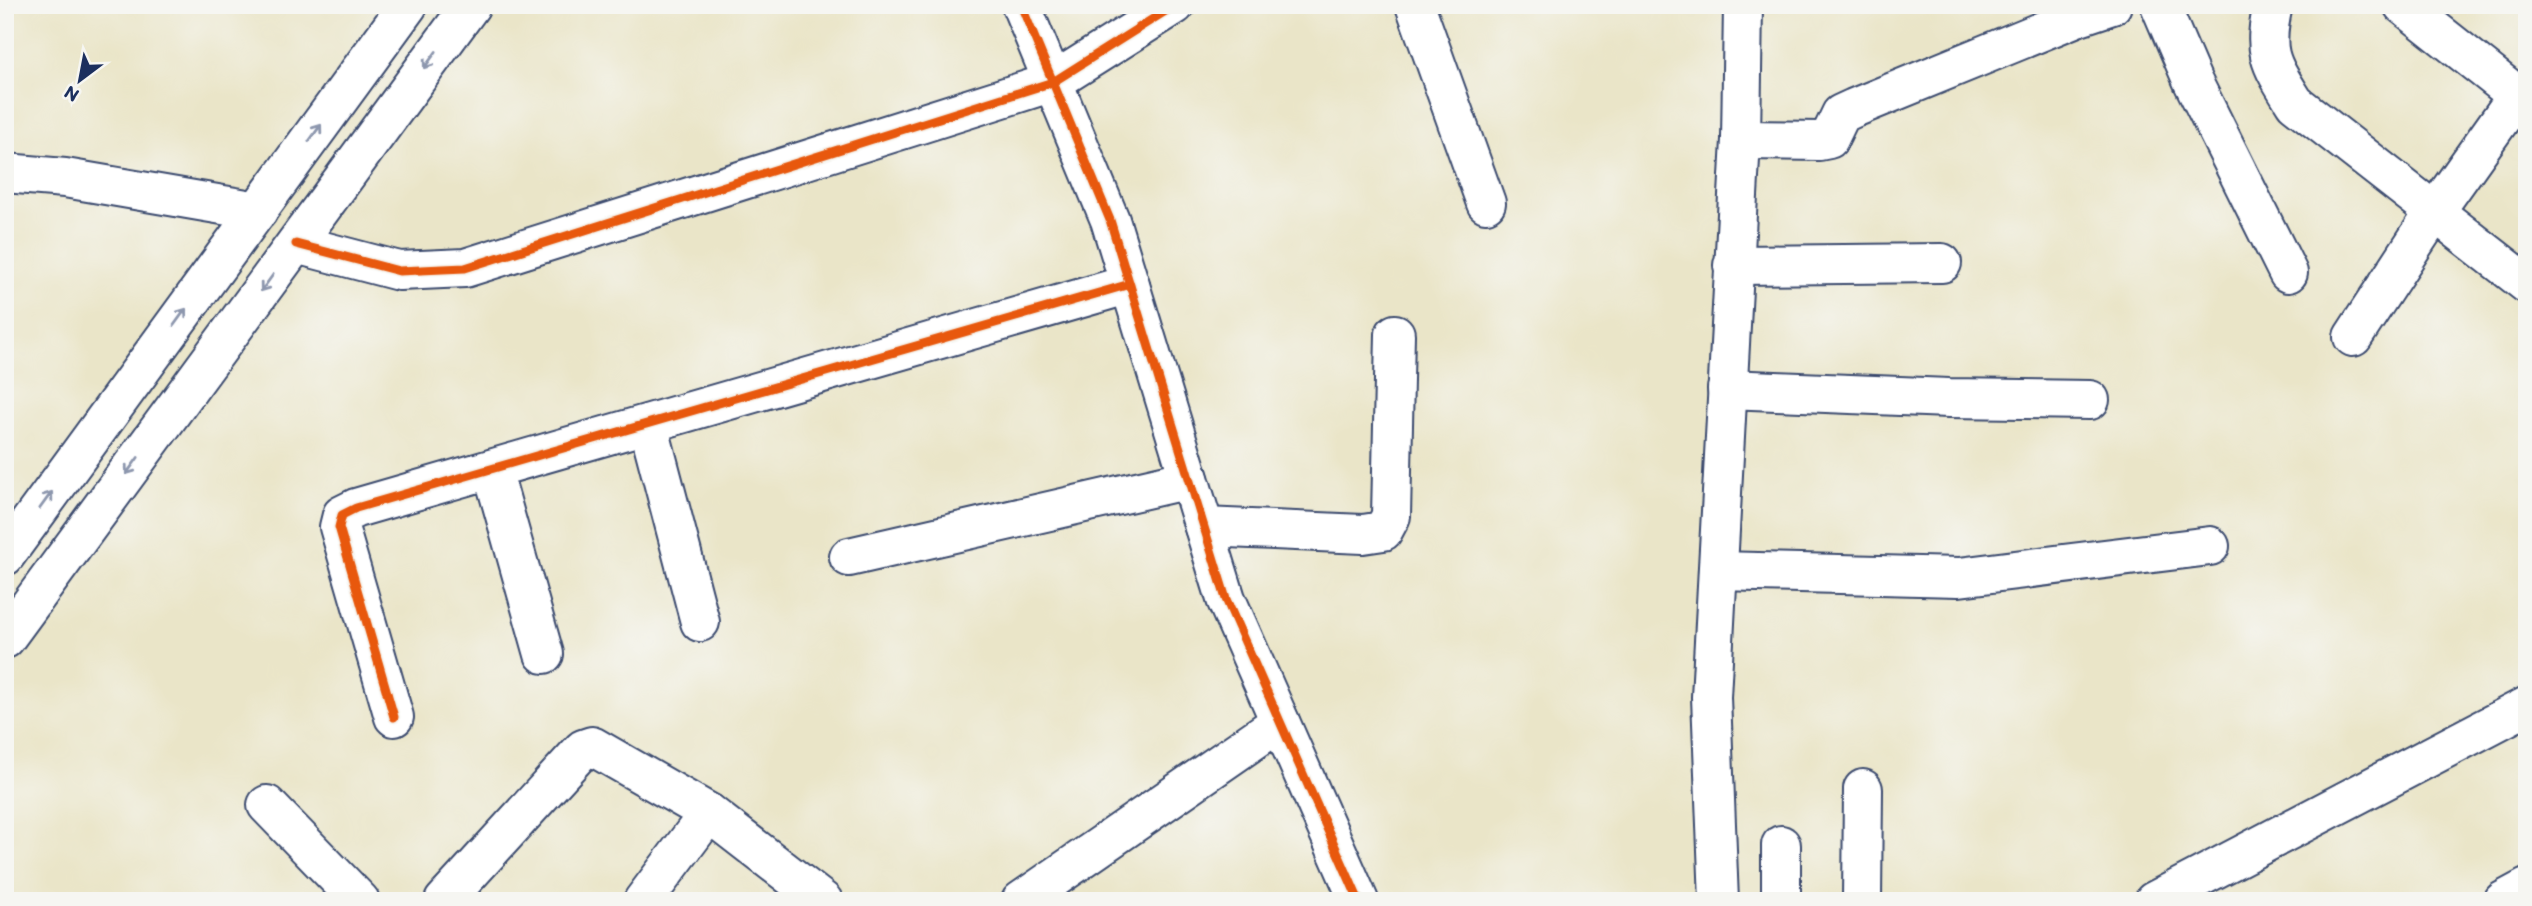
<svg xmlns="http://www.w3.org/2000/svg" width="2532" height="906" font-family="Itim,sans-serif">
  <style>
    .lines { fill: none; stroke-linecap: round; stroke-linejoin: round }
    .minor-casing { stroke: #3a4a6e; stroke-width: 42 }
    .minor { stroke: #fff; stroke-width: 38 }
    .cycleway-casing { stroke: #f6f6f2; stroke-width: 13 }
    .cycleway { stroke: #e8590c; stroke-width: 9 }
    .oneway { stroke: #8d97ae }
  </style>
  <rect width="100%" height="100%" fill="#f6f6f2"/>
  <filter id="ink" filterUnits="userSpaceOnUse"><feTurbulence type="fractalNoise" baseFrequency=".0143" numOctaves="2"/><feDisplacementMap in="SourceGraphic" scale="14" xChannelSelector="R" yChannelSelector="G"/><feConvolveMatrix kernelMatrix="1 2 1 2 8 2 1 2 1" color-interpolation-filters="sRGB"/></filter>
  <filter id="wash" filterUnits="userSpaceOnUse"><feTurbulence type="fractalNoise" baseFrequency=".00686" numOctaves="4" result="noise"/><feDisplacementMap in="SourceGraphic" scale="28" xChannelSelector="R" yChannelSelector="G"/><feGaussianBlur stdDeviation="1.57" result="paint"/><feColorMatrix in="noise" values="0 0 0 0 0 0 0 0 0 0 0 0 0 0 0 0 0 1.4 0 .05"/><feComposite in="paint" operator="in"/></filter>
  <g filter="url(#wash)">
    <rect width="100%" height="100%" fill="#eae5c8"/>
  </g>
  <g filter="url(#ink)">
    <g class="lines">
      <!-- minor casing -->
      <g class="minor-casing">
        <g id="minor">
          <path d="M1021,5L1110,220L1226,599L1359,901"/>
          <path d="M1415,5L1486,203"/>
          <path d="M2160,5L2193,82L2288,273"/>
          <path d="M2273,5C2262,53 2270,63 2295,103L2527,284"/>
          <path d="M2403,5L2527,103"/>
          <path d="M1741,140L1819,141L1829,139L1841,114L1854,108L2079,16L2112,5"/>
          <path d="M5,173L65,178L258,211"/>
          <path d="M296,244L399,271L465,268L1053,82L1175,5"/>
          <path d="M1733,265L1942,263"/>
          <path d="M2353,337L2436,210L2517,96"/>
          <path d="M1727,389L1949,398L2090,400"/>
          <path d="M648,424L700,622"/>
          <path d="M492,469L544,654"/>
          <path d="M1204,527L1363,534L1383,531L1391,516L1395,334"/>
          <path d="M5,556L408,5"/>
          <path d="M849,557L1189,479"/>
          <path d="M1718,571L1959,577L2210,546"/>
          <path d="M5,639L471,5"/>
          <path d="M394,717L339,527L342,515L356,508L1130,284"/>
          <path d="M267,805L360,901"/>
          <path d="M444,901L583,749L592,746L709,813L823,901"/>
          <path d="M643,901L709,813"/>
          <path d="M1021,901L1280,722"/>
          <path d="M1719,901L1711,697L1741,140L1743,5"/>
          <path d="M1781,901V845"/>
          <path d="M1862,901L1863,789"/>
          <path d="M2154,901L2527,706"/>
          <path d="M2503,901L2527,888"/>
        </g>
      </g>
      <!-- minor -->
      <use href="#minor" class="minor"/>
      <!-- cycleway casing -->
      <g class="cycleway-casing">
        <g id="cycleway">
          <path d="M1021,5L1110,220L1226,599L1359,901"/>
          <path d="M296,244L399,271L465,268L1053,82L1175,5"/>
          <path d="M394,717L339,527L342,515L356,508L1130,284"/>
        </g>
      </g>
      <!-- cycleway -->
      <use href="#cycleway" class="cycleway"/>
    </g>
    <!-- one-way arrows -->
    <defs><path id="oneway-shaft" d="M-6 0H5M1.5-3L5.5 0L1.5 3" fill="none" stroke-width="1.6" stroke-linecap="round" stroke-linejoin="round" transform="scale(1.75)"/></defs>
    <g class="oneway">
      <use href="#oneway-shaft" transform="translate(430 60) rotate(126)"/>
      <use href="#oneway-shaft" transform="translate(315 133) rotate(-54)"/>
      <use href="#oneway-shaft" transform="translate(267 283) rotate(126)"/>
      <use href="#oneway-shaft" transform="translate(180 317) rotate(-54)"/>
      <use href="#oneway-shaft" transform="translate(132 466) rotate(126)"/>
      <use href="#oneway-shaft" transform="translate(46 500) rotate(-54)"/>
    </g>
  </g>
  <!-- margin -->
  <rect width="2532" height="906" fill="none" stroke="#f6f6f2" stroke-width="28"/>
  <!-- north arrow -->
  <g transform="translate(80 80) rotate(212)" stroke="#f6f6f2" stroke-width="5" paint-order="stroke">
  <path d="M0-5L12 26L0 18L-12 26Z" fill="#1b2f5e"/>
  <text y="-10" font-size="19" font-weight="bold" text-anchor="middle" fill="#1b2f5e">N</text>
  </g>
</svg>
